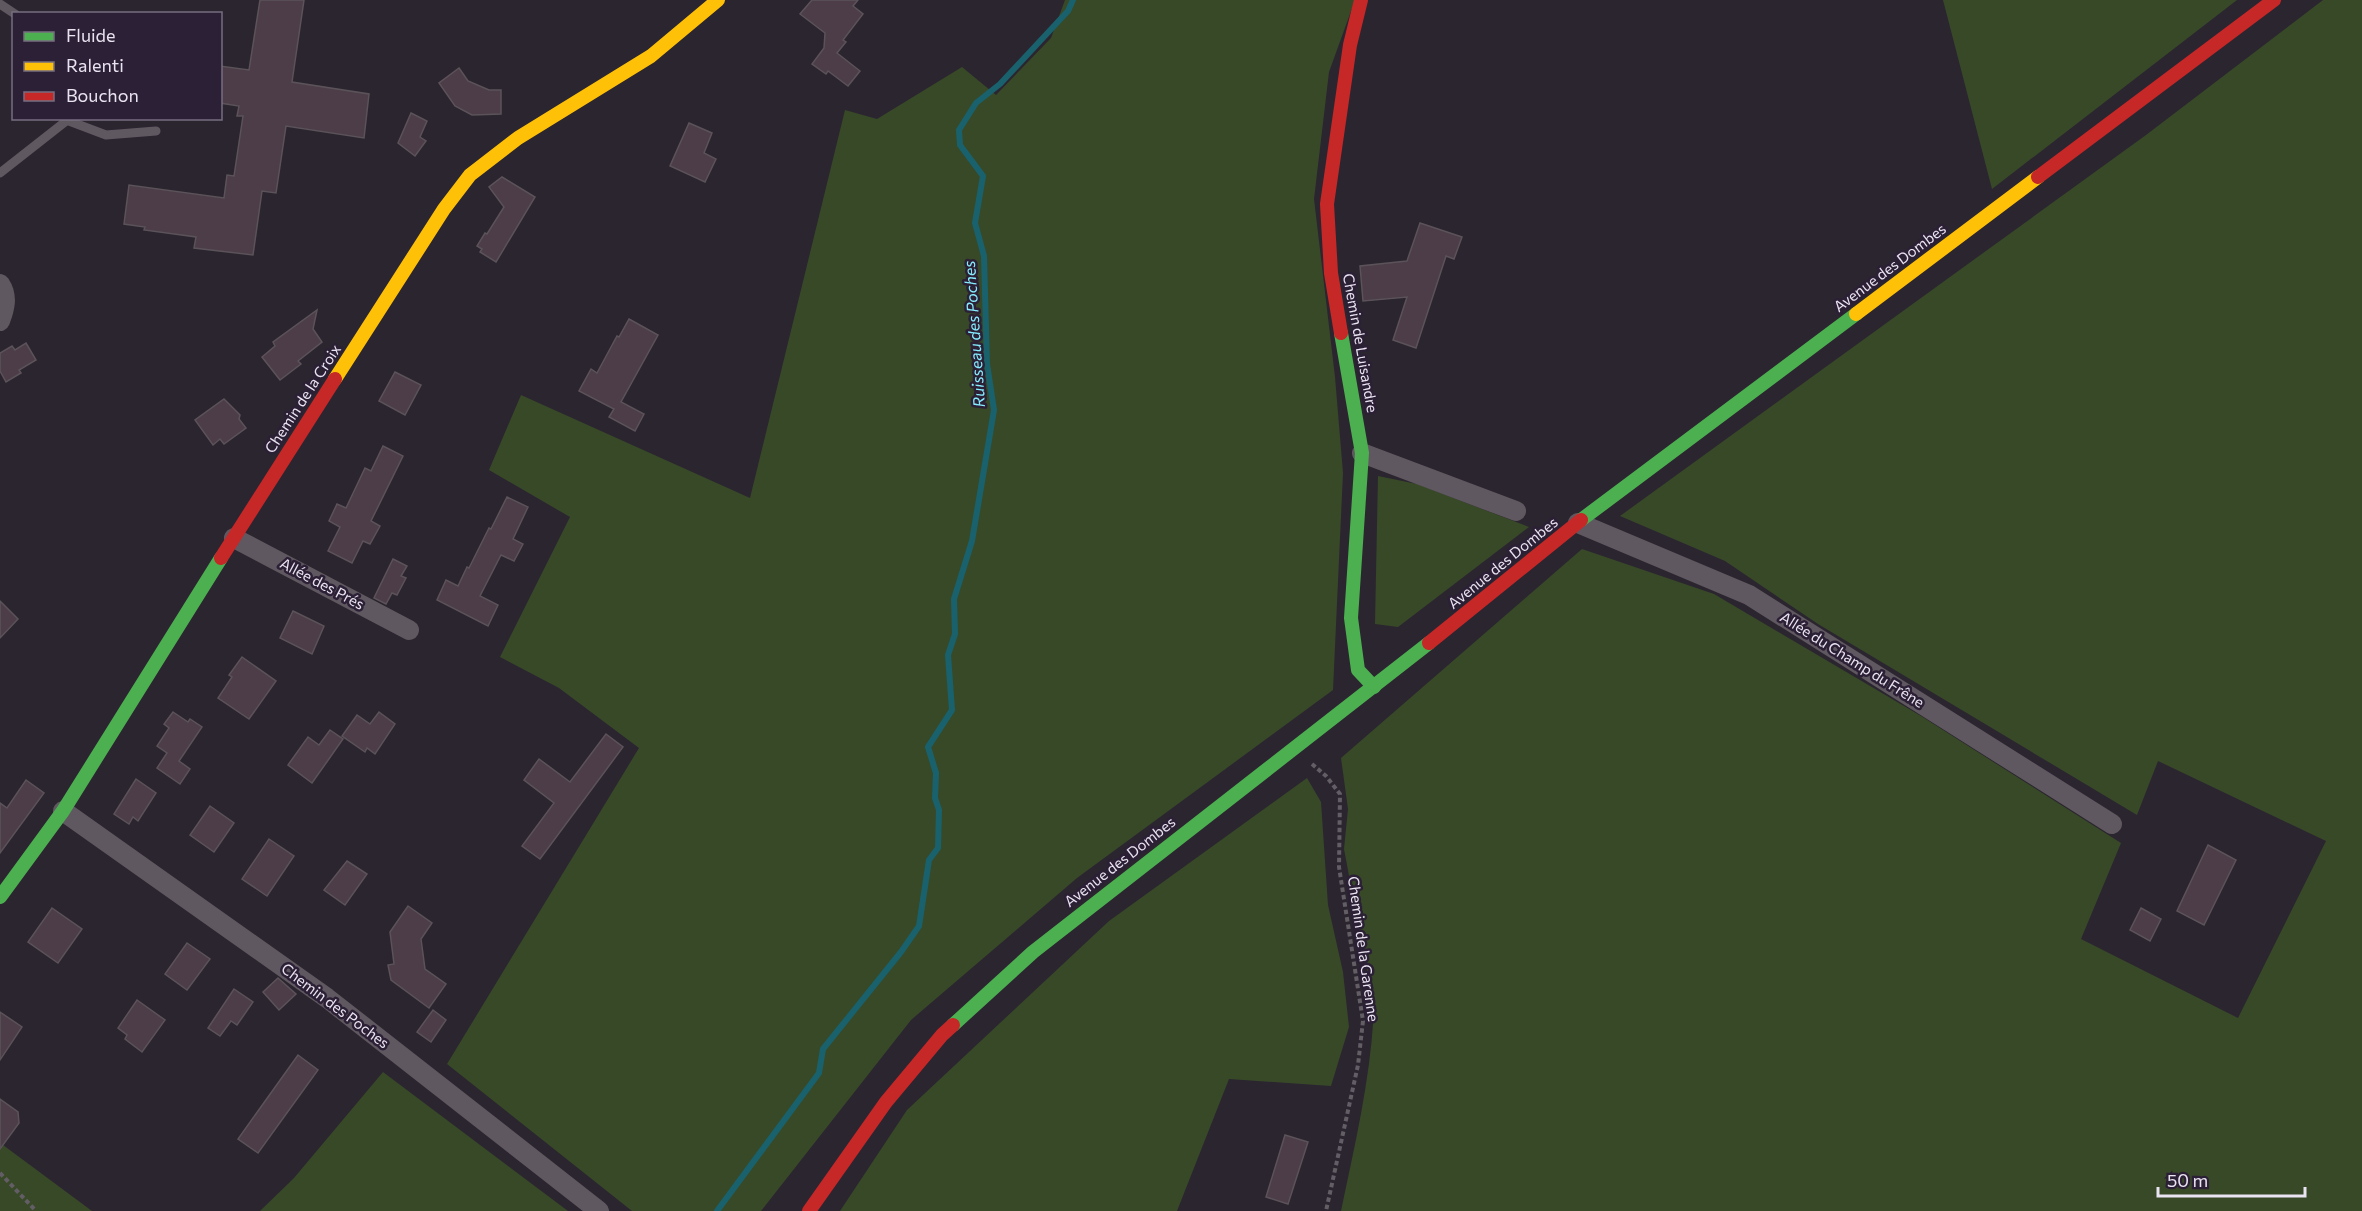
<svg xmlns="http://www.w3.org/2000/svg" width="2362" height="1211" font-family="Commissioner,sans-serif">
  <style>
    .green { fill: #384928 }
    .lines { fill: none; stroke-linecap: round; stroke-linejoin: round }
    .stream { stroke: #19626d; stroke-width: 6 }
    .building { fill: #4c3d48; stroke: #5b5359; stroke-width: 1.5 }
    .path { stroke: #635d65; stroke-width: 4; stroke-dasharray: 4.5 3; stroke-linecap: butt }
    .lane { stroke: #605860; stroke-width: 9 }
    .street { stroke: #605860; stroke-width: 20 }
    .fast { stroke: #4caf50; stroke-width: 14 }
    .slow { stroke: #ffc107; stroke-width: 14 }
    .jam { stroke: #c62828; stroke-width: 14 }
    .labels { text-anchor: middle; stroke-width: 5; stroke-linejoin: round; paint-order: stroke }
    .street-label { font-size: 15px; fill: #eae3f1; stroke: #2b2035 }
    .water-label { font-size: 16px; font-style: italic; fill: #86edfe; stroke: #2b2035 }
  </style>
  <rect width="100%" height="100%" fill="#2b2530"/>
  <!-- green -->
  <g class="green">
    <path d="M1065,0H1355L1329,72L1314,199L1335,377L1343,473L1333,690L1077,878L911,1020L761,1211H632L447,1064L639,748L559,688L500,657L570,517L489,470L521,395L750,498L845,110L877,119L962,67L996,95L1051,38Z"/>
    <path d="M1943,0H2237L1992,189Z"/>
    <path d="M2323,0H2362V1211H1341C1355,1144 1371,1077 1374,1008L1344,849L1348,809L1341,758L1582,549L1714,594L1921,716L2121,843L2081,939L2238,1018L2326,841L2158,761L2137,815L1818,624L1725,561L1620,516L2146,135Z"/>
    <path d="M1378,476L1417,484L1529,527L1398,627L1375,624Z"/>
    <path d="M1307,778L1321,802L1328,905L1343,972L1349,1027L1331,1086L1229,1079L1177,1211H840L907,1110L1109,921Z"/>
    <path d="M383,1072L568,1211H260L294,1178Z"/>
    <path d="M0,1143L3,1145L92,1211H0Z"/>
  </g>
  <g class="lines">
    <!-- stream -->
    <path class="stream" d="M717,1211L819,1073L823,1049L901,952L919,926L929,860L938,848L939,810L935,798L936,773L928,747L952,710L948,655L955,634L954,599L972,541L994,410L987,364L984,256L975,223L983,176L960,145L959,130L976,103L1000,84L1068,11L1073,0"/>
  </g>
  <!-- building -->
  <g class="building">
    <path d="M260,0H304L292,82L369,94L364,138L286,126L276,193L262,191L253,255L194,248L196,237L144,230L145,227L124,224L129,185L224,198L227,175L234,176L243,116H237L239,106L220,103V66L249,70Z"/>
    <path d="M812,0H858L853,6L863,14L843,40L846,42L837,53L860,71L848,86L828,71L826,74L812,64L824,48L825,33L800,14Z"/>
    <path d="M459,68L468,81L489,90H501V114L472,115L455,106L439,83Z"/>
    <path d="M411,113L427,121L420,137L426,141L415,156L398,143Z"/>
    <path d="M689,123L712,133L704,153L716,159L705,182L670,166Z"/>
    <path d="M502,177L535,197L496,262L480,252L482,249L477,246L485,233L487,234L504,207L489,187Z"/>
    <path d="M1420,223L1462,237L1454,259L1446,256L1416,348L1393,340L1407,297L1363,301L1360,266L1407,261Z"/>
    <path d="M317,310L313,329L322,342L298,361L301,364L280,380L262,357L275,346L273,342Z"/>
    <path d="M629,319L658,335L621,402L644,414L635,431L609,417L614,409L579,391L591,369L597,373L617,336L619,337Z"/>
    <path d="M26,343L36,360L19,370L21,373L6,382L0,371V353L12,346L15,350Z"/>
    <path d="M395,372L421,385L405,415L379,401Z"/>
    <path d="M224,399L240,415L239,419L246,428L224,444L220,439L213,445L195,420Z"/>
    <path d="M383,446L403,456L371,521L380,526L370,544L363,541L352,563L328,551L340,527L329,521L337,504L346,508L365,468L371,471Z"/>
    <path d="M507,497L528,507L513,539L523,544L514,561L501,555L480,596L498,605L488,626L437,600L446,580L458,586L467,567L469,568L489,528L491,529Z"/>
    <path d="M393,559L407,566L401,576L406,578L397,595L392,593L386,604L374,598Z"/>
    <path d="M0,601L18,619L0,638Z"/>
    <path d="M293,611L324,626L312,654L280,638Z"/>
    <path d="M242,657L276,681L249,719L218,698L232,677L229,675Z"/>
    <path d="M173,712L188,722L190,719L202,727L179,761L190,769L180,784L157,768L167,753L157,746L169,728L164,724Z"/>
    <path d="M379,712L395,724L375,754L367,748L365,752L342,736L357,715L370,724Z"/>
    <path d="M330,730L343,739L312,783L288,765L308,737L319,745Z"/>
    <path d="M606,734L623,747L540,859L522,846L554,803L524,780L539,759L570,782Z"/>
    <path d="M136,779L156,793L138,821L133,817L129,824L114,814Z"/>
    <path d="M26,780L44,793L0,853V803L7,808Z"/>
    <path d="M210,806L234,823L214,852L190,835Z"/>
    <path d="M269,839L294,856L267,896L242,879Z"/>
    <path d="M2208,845L2236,860L2204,925L2177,911Z"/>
    <path d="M347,861L367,874L345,905L324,890Z"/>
    <path d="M408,906L432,923L421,939L425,969L446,984L429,1008L391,980L388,965L394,964L390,932Z"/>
    <path d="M52,908L82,929L58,963L28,942Z"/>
    <path d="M2141,908L2161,919L2150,941L2130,930Z"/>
    <path d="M187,943L210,959L187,990L165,974Z"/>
    <path d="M278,978L296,994L279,1010L263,992Z"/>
    <path d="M234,989L253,1002L237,1025L231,1021L220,1036L208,1028Z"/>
    <path d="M137,1000L165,1020L142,1052L125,1039L127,1035L118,1028Z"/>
    <path d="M433,1010L446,1020L431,1042L417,1032Z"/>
    <path d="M0,1012L22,1027L0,1060Z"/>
    <path d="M298,1055L318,1070L258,1153L238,1139Z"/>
    <path d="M0,1099L18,1112L19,1123L0,1149Z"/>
    <path d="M1285,1135L1308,1142L1288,1204L1266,1197Z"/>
  </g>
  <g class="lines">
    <!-- path -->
    <g class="path">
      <path d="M1312,764L1326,776L1340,794L1339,867L1363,1021L1358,1065L1326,1211"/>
      <path d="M0,1173L36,1211"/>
    </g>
    <!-- lane -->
    <g class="lane">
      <path d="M0,4L15,14"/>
      <path d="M69,121L106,135L156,131"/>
      <path d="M0,173L70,118"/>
    </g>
    <!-- street -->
    <g class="street">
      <path d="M0,284C8,296 5,308 0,321"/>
      <path d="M1362,453L1516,511"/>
      <path d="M1578,523L1749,595L2112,824"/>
      <path d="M234,538L409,630"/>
      <path d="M63,811L327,998L599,1211"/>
    </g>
    <!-- fast -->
    <g class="fast">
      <path d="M1341,333L1362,453L1351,618L1358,670L1374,687"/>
      <path d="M1581,520L1856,314"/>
      <path d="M0,897L63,811L221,558"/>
      <path d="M953,1025L1033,952L1429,643"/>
    </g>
    <!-- slow -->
    <g class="slow">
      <path d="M1856,314L2038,177"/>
      <path d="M335,379L444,209L470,175L518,138L651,56L718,0"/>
    </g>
    <!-- jam -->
    <g class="jam">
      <path d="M2038,177L2274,0"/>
      <path d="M1341,333L1331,273L1327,204L1350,45L1361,0"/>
      <path d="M221,558L335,379"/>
      <path d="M1429,643L1581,520"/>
      <path d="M809,1211L886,1102L942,1035L953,1025"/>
    </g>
  </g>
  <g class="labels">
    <!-- street labels -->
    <g class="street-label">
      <text transform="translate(1890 268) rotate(-37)" y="5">Avenue des Dombes</text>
      <text transform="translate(1360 343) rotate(80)" y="5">Chemin de Luisandre</text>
      <text transform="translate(303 399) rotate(-57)" y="5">Chemin de la Croix</text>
      <text transform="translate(1503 563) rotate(-39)" y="5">Avenue des Dombes</text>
      <text transform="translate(322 584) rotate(28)" y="5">Allée des Prés</text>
      <text transform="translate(1852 660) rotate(32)" y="5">Allée du Champ du Frêne</text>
      <text transform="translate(1120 862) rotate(-38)" y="5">Avenue des Dombes</text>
      <text transform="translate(1363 949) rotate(82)" y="5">Chemin de la Garenne</text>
      <text transform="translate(335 1006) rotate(37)" y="5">Chemin des Poches</text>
    </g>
    <!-- water labels -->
    <g class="water-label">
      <text transform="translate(974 334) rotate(-94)" y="6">Ruisseau des Poches</text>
    </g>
  </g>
  <!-- legend -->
  <rect x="12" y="12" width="210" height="108" fill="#2b2035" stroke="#776e80" stroke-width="1.5"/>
  <rect x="24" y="32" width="30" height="9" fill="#4caf50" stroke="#776e80" stroke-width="1.5"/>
  <text x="66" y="42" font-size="18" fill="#eae3f1">Fluide</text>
  <rect x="24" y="62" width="30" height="9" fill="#ffc107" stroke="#776e80" stroke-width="1.5"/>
  <text x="66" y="72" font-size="18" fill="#eae3f1">Ralenti</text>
  <rect x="24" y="92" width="30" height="9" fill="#c62828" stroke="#776e80" stroke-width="1.5"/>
  <text x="66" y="102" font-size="18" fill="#eae3f1">Bouchon</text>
  <!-- scale -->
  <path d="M2158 1187v9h147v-9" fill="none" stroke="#eae3f1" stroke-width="3"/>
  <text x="2167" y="1187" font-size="18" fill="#eae3f1" stroke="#2b2035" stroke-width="4.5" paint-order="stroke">50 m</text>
</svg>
